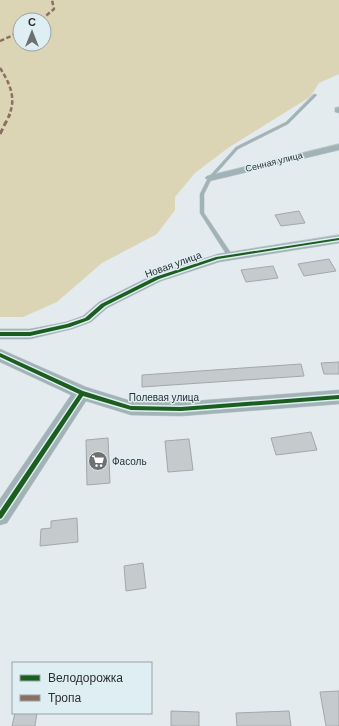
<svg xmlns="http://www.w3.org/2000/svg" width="339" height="726" font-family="'DM Sans',sans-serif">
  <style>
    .green { fill: #dcd5b5; fill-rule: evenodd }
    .building { fill: #c5cbcd; stroke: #a2a8aa }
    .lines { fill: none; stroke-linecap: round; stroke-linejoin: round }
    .service-casing { stroke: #c3c9cb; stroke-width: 1 }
    .minor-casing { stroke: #c3c9cb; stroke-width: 1 }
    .tertiary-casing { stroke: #c3c9cb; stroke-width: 1 }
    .service { fill: #a2b3b8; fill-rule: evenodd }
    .minor { fill: #a2b3b8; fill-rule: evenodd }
    .tertiary { fill: #a2b3b8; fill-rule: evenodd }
    .quiet-far1 { stroke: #8d6e63; stroke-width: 2.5; stroke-dasharray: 4.5 2.5; stroke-linecap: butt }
    .quiet { stroke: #8d6e63; stroke-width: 3; stroke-dasharray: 6 3; stroke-linecap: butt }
    .cycleway-casing { stroke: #dfeef2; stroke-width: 3 }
    .cycleway { fill: #1b5e20; fill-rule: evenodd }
    .labels { text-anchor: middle; stroke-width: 3; stroke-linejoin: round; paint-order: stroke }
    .far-street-label { font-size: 9px; fill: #2a3031; stroke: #dfeef2 }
    .street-label { font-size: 10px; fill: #2a3031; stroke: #dfeef2 }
    .poi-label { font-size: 10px; fill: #2a3031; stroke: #dfeef2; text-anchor: start }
  </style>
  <rect width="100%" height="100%" fill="#e3ebee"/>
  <!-- green -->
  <path class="green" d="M0,0H339V74L319,83L310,97L228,148L195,173L175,197V210L157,234L102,263L57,302L23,317H0ZM20,20H44V44H20Z"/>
  <!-- building -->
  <g class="building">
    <path d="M299,211L305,223L281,226L275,215Z"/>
    <path d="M329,259L336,271L304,276L298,264Z"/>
    <path d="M273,266L278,278L246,282L241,270Z"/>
    <path d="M339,362V374H324L321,363Z"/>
    <path d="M301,364L304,376L142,387V375Z"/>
    <path d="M311,432L317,450L276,455L271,438Z"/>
    <path d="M108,438L110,483L87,485L86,440Z"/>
    <path d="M189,439L193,470L168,472L165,441Z"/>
    <path d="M77,518L78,542L40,546L41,529L51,528V521Z"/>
    <path d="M143,563L146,588L126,591L124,566Z"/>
    <path d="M339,691V726H326L320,692Z"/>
    <path d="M171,711L199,712V726H171Z"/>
    <path d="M289,711L291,726H237L236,713Z"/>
    <path d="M15,713H37L35,726H12Z"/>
  </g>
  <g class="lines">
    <!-- service casing -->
    <g class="service-casing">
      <path id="service" d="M314,94L317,95L288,124L238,149L212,178L204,194V213L233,256L230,258L228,257L200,213V194L208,178L236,147L286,122Z"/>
    </g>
    <!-- minor casing -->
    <g class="minor-casing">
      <g id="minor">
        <path d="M339,107V113L335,112V108Z"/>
        <path d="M339,144V150L210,181L205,178L207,176Z"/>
        <path d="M339,235V243L219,262L161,281L107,308L91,322L72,329L30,339H0V329H30L66,322L83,316L99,302L153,275L218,254Z"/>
      </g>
    </g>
    <!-- tertiary casing -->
    <g class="tertiary-casing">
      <path id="tertiary" d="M0,349L86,387L131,401L181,402L339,390V404L181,416L131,415L86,401L7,523L0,525V499L71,395L0,362Z"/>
    </g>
    <!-- service -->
    <use href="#service" class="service"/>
    <!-- minor -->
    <use href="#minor" class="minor"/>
    <!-- tertiary -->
    <use href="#tertiary" class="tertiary"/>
    <!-- quiet-far1 -->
    <g class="quiet-far1">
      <path d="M41,20L54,9L52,0"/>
      <path d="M0,41L20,32"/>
      <path d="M0,68C9,82 17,98 9,115"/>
    </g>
    <!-- quiet -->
    <path class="quiet" d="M0,134L10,114"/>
    <!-- cycleway casing -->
    <g class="cycleway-casing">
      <g id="cycleway">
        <path d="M339,238V240L218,259L159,279L105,306L89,320L70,327L30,336H0V332H30L67,324L85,318L101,304L155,277L216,257Z"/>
        <path d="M0,353L83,391L131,406L181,407L339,395V399L181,411L131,410L83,396L2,518L0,519V511L79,394L0,357Z"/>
      </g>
    </g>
    <!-- cycleway -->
    <use href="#cycleway" class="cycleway"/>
  </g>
  <!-- icons -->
  <defs>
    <g id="supermarket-disc" transform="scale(1)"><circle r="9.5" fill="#6b7173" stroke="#dfeef2"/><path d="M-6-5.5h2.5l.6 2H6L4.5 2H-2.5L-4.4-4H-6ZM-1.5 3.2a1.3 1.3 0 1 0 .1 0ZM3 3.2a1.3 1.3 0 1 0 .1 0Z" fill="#fff"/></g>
  </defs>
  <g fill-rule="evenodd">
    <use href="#supermarket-disc" x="98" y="461"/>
  </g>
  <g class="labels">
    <!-- far-street labels -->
    <g class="far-street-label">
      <text transform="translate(274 162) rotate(-14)" y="3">Сенная улица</text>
    </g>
    <!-- street labels -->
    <g class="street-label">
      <text transform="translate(173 264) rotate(-20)" y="4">Новая улица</text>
      <text x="164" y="401">Полевая улица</text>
    </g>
    <!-- poi labels -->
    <g class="poi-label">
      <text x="112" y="465">Фасоль</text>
    </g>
  </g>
  <!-- legend -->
  <rect x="12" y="662" width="140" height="52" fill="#dfeef2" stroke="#97a2a5"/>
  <rect x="20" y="675" width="20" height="6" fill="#1b5e20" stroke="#97a2a5"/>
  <text x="48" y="682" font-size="12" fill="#2a3031">Велодорожка</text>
  <rect x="20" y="695" width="20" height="6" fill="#8d6e63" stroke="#97a2a5"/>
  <text x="48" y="702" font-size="12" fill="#2a3031">Тропа</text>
  <!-- north arrow -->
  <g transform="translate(32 32)"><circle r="19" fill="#dfeef2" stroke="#97a2a5"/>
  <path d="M0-3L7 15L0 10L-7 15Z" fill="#6b7173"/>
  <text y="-6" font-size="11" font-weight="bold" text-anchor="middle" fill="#2a3031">С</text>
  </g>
</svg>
